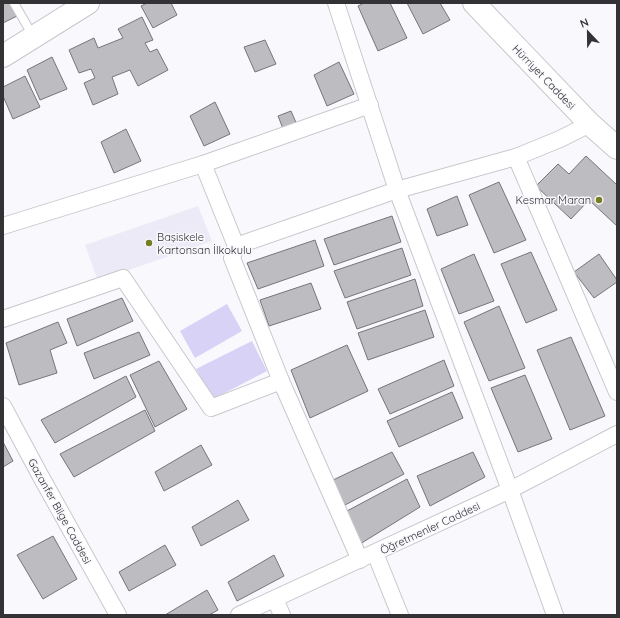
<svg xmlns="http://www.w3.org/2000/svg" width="620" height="618" font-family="Quicksand,sans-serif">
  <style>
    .built { fill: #eceaf6 }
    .green { fill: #d8d2f6 }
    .building { fill: #bdbcc1; stroke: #767579 }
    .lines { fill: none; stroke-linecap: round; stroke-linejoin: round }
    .lane-casing { stroke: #c8c8cc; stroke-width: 10 }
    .street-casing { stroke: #c8c8cc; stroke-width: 18 }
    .secondary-casing { stroke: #c8c8cc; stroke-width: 24 }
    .lane { stroke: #fff; stroke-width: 8 }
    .street { stroke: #fff; stroke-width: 16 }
    .secondary { stroke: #fff; stroke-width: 22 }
    .poi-dot { fill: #777c26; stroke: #f9f8fd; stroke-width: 1.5 }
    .labels { text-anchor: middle; stroke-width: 3; stroke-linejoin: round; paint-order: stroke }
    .street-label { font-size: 11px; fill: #333234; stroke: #f9f8fd }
    .poi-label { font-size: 11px; fill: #333234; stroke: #f9f8fd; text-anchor: end }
  </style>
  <rect width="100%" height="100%" fill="#f9f8fd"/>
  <!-- built -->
  <path class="built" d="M198,206L212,241L98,281L85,245Z"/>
  <!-- green -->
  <g class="green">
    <path d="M227,304L242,331L195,358L180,331Z"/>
    <path d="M252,341L267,371L213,399L196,369Z"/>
  </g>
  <!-- building -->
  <g class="building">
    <path d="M3,3H11L17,16L3,23Z"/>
    <path d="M147,3H171L177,15L153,28L141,6Z"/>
    <path d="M364,3H390L407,38L378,51L358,6Z"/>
    <path d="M407,3H440L450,20L423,34Z"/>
    <path d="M142,17L153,40L145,43L150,52L157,49L168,70L138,86L130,70L112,77L118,94L93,105L84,83L95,78L91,69L79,73L69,50L94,38L98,48L123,38L118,29Z"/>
    <path d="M265,40L276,64L255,72L244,47Z"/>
    <path d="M52,57L67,89L40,100L27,70Z"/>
    <path d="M339,62L354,94L327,106L314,75Z"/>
    <path d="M25,76L40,107L13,119L3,96V87Z"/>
    <path d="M215,102L230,134L204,146L190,116Z"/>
    <path d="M291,111L297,125L284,131L278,116Z"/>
    <path d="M126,129L141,161L114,173L101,142Z"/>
    <path d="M586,156L617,185V226L589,200L571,219L536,186L558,164L569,174Z"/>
    <path d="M499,182L526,240L494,253L469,195Z"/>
    <path d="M457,196L468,225L437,236L427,209Z"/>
    <path d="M392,216L401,242L334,265L324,239Z"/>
    <path d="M315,240L324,266L258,289L247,263Z"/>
    <path d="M402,248L411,275L345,298L334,271Z"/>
    <path d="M531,252L557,310L526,323L501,264Z"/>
    <path d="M474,254L494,301L459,314L441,269Z"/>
    <path d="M599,254L617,280V282L594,298L574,272Z"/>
    <path d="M415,279L423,306L357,329L347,302Z"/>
    <path d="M311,283L321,309L269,326L260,300Z"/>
    <path d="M122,298L133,321L77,346L67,319Z"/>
    <path d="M499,306L525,368L489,381L464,322Z"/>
    <path d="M425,310L434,337L368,360L358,333Z"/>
    <path d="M58,322L67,343L50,350L57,373L19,385L6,343Z"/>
    <path d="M139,332L150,355L94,379L84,353Z"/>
    <path d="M571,337L605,416L570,430L537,350Z"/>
    <path d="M347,345L368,391L310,418L291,370Z"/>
    <path d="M444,360L454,386L390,414L378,389Z"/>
    <path d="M159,361L187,409L155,427L130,375Z"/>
    <path d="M525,375L552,439L518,452L491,388Z"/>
    <path d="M126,376L136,397L55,443L41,420Z"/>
    <path d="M452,392L463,418L399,447L387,421Z"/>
    <path d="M145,410L155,431L74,477L60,454Z"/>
    <path d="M3,442L13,461L3,467Z"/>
    <path d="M201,445L212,465L164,491L155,472Z"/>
    <path d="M392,452L404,474L345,505L333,480Z"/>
    <path d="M473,452L485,477L430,506L417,476Z"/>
    <path d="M407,479L420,507L360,544L347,511Z"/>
    <path d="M238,500L249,520L201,546L192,527Z"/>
    <path d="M53,536L77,579L43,599L17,555Z"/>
    <path d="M165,545L176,565L129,591L119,572Z"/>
    <path d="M274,555L284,576L237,601L228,582Z"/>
    <path d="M207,590L218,610L209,615H165Z"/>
  </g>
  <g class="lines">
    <!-- lane casing -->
    <g class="lane-casing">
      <path id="lane" d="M14,3L33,36"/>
    </g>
    <!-- street casing -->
    <g class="street-casing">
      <g id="street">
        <path d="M336,3L397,190L510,490L555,615"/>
        <path d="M516,157L560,139L590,124"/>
        <path d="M203,164L236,246"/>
        <path d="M3,226L203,164L370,105"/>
        <path d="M3,319L123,278L211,408L281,381"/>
        <path d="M3,406L40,475L118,615"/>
        <path d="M375,553L400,615"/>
        <path d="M360,560L281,381L232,258L236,246L397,190L516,157L617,392"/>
        <path d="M275,599L282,615"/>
        <path d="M239,615L510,490L617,434"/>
      </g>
    </g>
    <!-- secondary casing -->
    <g class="secondary-casing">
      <g id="secondary">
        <path d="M474,3L590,124L617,148"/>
        <path d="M3,56L88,3"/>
      </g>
    </g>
    <!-- lane -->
    <use href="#lane" class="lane"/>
    <!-- street -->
    <use href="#street" class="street"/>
    <!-- secondary -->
    <use href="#secondary" class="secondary"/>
  </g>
  <!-- markers -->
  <g class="poi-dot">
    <circle cx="599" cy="200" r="4"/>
    <circle cx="149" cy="243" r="4"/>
  </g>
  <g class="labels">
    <!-- street labels -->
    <g class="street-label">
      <text transform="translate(544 77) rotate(46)" y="4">Hürriyet Caddesi</text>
      <text transform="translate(60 511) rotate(61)" y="4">Gazanfer Bilge Caddesi</text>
      <text transform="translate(430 528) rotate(-25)" y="4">Öğretmenler Caddesi</text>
    </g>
    <!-- poi labels -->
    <g class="poi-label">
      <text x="591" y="204">Kesmar Maran</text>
      <text x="157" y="241" text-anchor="start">Başiskele<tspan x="157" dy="13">Kartonsan İlkokulu</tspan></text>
    </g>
  </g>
  <!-- border -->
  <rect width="620" height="618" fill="none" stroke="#333234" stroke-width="8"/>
  <!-- north arrow -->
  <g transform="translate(588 32) rotate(338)" stroke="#f9f8fd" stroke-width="3" paint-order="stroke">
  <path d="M0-3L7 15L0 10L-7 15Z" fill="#333234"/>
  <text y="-6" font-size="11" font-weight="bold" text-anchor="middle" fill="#333234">N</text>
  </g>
</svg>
